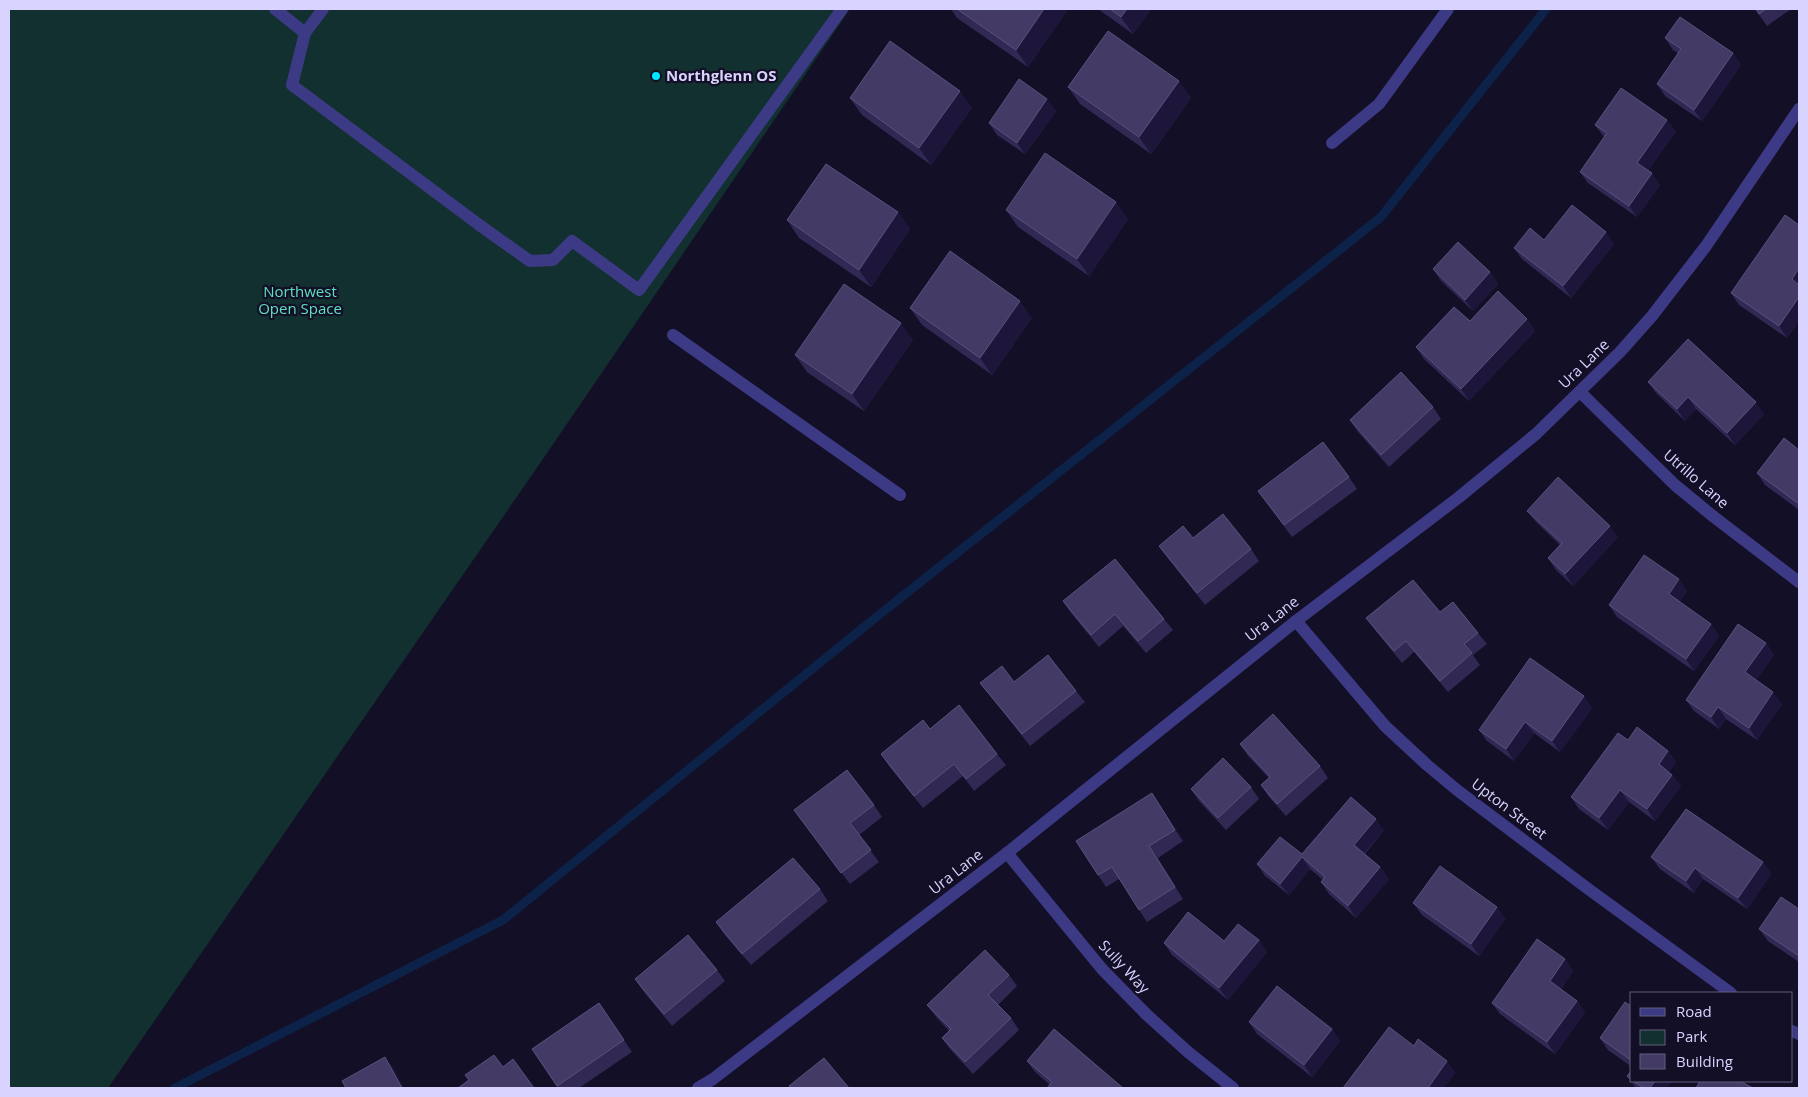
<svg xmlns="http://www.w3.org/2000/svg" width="1808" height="1097" font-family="'Open Sans',sans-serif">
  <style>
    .green { fill: #12302f }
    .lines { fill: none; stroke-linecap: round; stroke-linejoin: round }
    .stream { stroke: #0c2248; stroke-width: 9 }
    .lane { stroke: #3d3a85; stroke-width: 12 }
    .street { stroke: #3d3a85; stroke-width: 12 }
    .wall { fill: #312854 }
    .shaded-wall { fill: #1d163a }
    .building { fill: #433a66; stroke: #5a527e }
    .poi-dot { fill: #00e5ff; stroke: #130f26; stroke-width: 2 }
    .labels { text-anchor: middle; stroke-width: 4.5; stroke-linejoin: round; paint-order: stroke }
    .poi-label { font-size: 15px; font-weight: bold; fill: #d9d4ff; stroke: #130f26; text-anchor: start }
    .park-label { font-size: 15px; fill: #5fe0c0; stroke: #130f26 }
    .street-label { font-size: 15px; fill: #d9d4ff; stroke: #130f26 }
  </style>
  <rect width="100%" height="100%" fill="#130f26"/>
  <!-- green -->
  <path class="green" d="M9,9H850L543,459L108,1088H9Z"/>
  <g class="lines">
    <!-- stream -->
    <path class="stream" d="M175,1088L503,920L880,614L1381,217L1546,9"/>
    <!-- lane -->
    <g class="lane">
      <path d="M275,9L305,33"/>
      <path d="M323,9L305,33L292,85L478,224L530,261L553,260L572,241L639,290L842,9"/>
      <path d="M1332,143L1379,104L1448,9"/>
      <path d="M673,335L900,495"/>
    </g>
    <!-- street -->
    <g class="street">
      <path d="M1580,392L1675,485L1714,517L1799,582"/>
      <path d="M1296,621L1385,726L1427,765L1457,790L1587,888L1731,993"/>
      <path d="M1007,853L1102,969L1146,1014L1188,1052L1233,1088"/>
      <path d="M1792,1031L1799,1034"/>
      <path d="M698,1088L713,1079L1007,853L1296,621L1458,498L1536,434L1620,352L1652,316L1706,246L1799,109"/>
    </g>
  </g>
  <!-- wall -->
  <g class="wall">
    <path d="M951,9H1068L1028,67L957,18Z"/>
    <path d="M1098,9H1151L1133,34Z"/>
    <path d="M1755,9H1791L1767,26Z"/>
    <path d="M1665,38L1733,53L1741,65L1702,121L1665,96L1657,84L1678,53L1673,50Z"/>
    <path d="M1179,81L1191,98L1151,154L1080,104L1068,87Z"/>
    <path d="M850,98L972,108L931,165L862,115Z"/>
    <path d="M1056,111L1025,154L997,135L989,123Z"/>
    <path d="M1595,125L1676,131L1648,170L1660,185L1637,217L1588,183L1580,172L1604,137Z"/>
    <path d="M1006,210L1128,219L1089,276L1018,227Z"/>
    <path d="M898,212L910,229L871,287L799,238L787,220Z"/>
    <path d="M1799,225V321L1787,338L1739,305L1731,293Z"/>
    <path d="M1544,240L1614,244L1571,298L1522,259L1514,248Z"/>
    <path d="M1433,269L1490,272L1498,284L1473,311L1441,281Z"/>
    <path d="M910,308L1032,318L992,375L922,325Z"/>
    <path d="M1527,319L1535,331L1469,401L1424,359L1416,347L1470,321Z"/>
    <path d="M913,340L864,411L807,372L795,355Z"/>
    <path d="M1648,382L1764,414L1735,445L1696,409L1685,421L1656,393Z"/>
    <path d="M1433,407L1441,419L1389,467L1358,432L1350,420Z"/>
    <path d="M1799,450V510L1765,485L1757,473Z"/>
    <path d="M1349,477L1357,489L1292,537L1258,491Z"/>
    <path d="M1527,511L1618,537L1573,586L1556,570L1548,558L1560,545L1536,522Z"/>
    <path d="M1193,538L1251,549L1259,561L1205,605L1167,557L1159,546Z"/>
    <path d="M1687,591L1679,602L1711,624L1719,636L1694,671L1617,617L1609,605Z"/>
    <path d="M1063,601L1164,619L1173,630L1146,653L1123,626L1099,647L1071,613Z"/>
    <path d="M1440,612L1478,633L1487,644L1473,655L1480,665L1448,692L1414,652L1402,663L1375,630L1366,618Z"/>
    <path d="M1766,643L1774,655L1756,680L1782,704L1757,740L1726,719L1719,729L1694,711L1686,700Z"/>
    <path d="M1014,682L1076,691L1085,702L1030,746L989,694L980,683Z"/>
    <path d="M1592,708L1560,752L1534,733L1514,761L1487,741L1479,730Z"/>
    <path d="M930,729L997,754L1006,765L974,791L963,776L923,808L889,766L881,754Z"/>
    <path d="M1628,740L1668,751L1676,762L1669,772L1672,775L1681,786L1655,821L1629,802L1608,830L1579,809L1571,797Z"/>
    <path d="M1240,744L1320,766L1328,778L1286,816L1269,797L1261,785L1269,778L1248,756Z"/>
    <path d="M1251,787L1259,799L1226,830L1199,801L1191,789Z"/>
    <path d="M874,805L882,817L859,835L879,862L850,884L794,810Z"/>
    <path d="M1160,805L1183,841L1158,858L1183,899L1147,922L1119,879L1106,887L1098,875Z"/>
    <path d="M1384,830L1365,854L1380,867L1389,879L1356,918L1329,894L1321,882L1323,880L1310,869L1289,895L1265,876L1257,864L1302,854Z"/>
    <path d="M1651,857L1763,862L1771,874L1747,909L1703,879L1694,893L1660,869Z"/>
    <path d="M820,889L828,901L751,965L724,934L716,922Z"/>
    <path d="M1413,903L1497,907L1505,919L1479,956L1422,915Z"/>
    <path d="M1799,909V962L1768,941L1759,929Z"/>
    <path d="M1259,940L1267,952L1228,1000L1172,955L1164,943Z"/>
    <path d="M1565,959L1573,971L1561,989L1577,1001L1585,1013L1555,1054L1500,1014L1492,1003Z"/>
    <path d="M717,970L725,981L672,1026L643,991L635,979Z"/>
    <path d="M1009,975L1017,986L998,1005L1011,1018L1019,1030L973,1074L950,1049L942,1038L949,1031L936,1017L927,1005Z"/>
    <path d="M599,1003L632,1052L579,1088H558L532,1049Z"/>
    <path d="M1632,1007V1067L1608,1050L1600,1038Z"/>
    <path d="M1249,1022L1332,1029L1340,1041L1312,1077L1257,1034Z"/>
    <path d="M1027,1061L1123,1088L1050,1085L1035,1072Z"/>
    <path d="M1632,1070V1081H1672L1667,1088H1636L1627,1076Z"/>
  </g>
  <!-- shaded-wall -->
  <g class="shaded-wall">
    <path d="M1044,9H1068L1028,67L1016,50Z"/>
    <path d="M1127,9H1151L1133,34L1121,17Z"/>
    <path d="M1733,53L1741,65L1702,121L1694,110Z"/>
    <path d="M1179,81L1191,98L1151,154L1139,137Z"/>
    <path d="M960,91L972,108L931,165L919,148Z"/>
    <path d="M1047,99L1056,111L1025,154L1017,143Z"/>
    <path d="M1667,120L1676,131L1645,174L1637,163Z"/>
    <path d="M1652,173L1660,185L1637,217L1629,206Z"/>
    <path d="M1116,202L1128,219L1089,276L1077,259Z"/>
    <path d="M898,212L910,229L871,287L859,270Z"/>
    <path d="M1606,232L1614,244L1571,298L1563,286Z"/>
    <path d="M1799,268V290L1792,279Z"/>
    <path d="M1490,272L1498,284L1473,311L1465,300Z"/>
    <path d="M1799,297V321L1787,338L1779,326Z"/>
    <path d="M1020,301L1032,318L992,375L980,358Z"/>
    <path d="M1527,319L1535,331L1469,401L1461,389Z"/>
    <path d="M901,323L913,340L864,411L852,394Z"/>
    <path d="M1688,397L1696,409L1685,421L1677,409Z"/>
    <path d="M1756,402L1764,414L1735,445L1727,433Z"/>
    <path d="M1610,526L1618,537L1573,586L1565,574Z"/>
    <path d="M1679,579L1687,591L1677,606L1669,594Z"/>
    <path d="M1711,624L1719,636L1694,671L1686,659Z"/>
    <path d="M1766,643L1774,655L1753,684L1745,672Z"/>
    <path d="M1773,692L1782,704L1757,740L1749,728Z"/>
    <path d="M1584,696L1592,708L1560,752L1552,741Z"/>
    <path d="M1718,707L1726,719L1719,729L1711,717Z"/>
    <path d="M1525,722L1534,733L1514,761L1506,749Z"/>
    <path d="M1668,751L1676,762L1667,776L1659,764Z"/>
    <path d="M1672,775L1681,786L1655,821L1647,809Z"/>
    <path d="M1620,790L1629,802L1608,830L1599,818Z"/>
    <path d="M1152,793L1160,805L1183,841L1175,830Z"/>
    <path d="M1376,819L1384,830L1362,856L1354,845Z"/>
    <path d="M1149,846L1158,858L1183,899L1175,887Z"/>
    <path d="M1302,857L1310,869L1289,895L1280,884Z"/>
    <path d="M1763,862L1771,874L1747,909L1738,898Z"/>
    <path d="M1380,867L1389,879L1356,918L1348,906Z"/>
    <path d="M1695,868L1703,879L1694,893L1686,881Z"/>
    <path d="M1497,907L1505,919L1479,956L1471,944Z"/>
    <path d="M1259,940L1267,952L1228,1000L1219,988Z"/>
    <path d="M1565,959L1573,971L1558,993L1550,981Z"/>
    <path d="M1577,1001L1585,1013L1555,1054L1547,1042Z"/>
    <path d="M1332,1029L1340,1041L1312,1077L1304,1065Z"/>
    <path d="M385,1057L394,1069L404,1088H402Z"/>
    <path d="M1447,1061L1456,1073L1444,1088H1428Z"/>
    <path d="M1655,1081H1672L1667,1088H1650Z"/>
  </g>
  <!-- building -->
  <g class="building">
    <path d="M957,9H1044L1016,50Z"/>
    <path d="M1110,9H1127L1121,17Z"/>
    <path d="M1756,9H1766L1759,14Z"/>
    <path d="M1680,17L1733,53L1694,110L1657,84L1681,49L1665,38Z"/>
    <path d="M1108,31L1179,81L1139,137L1068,87Z"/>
    <path d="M890,41L960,91L919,148L850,98Z"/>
    <path d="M1019,79L1047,99L1017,143L989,123Z"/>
    <path d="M1621,88L1667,120L1637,163L1652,173L1629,206L1580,172L1607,133L1595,125Z"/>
    <path d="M1045,153L1116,202L1077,259L1006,210Z"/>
    <path d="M826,164L898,212L859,270L787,220Z"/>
    <path d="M1572,205L1606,232L1563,286L1514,248L1530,228L1544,240Z"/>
    <path d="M1785,215L1799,225V268L1792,279L1799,285V297L1779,326L1731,293Z"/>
    <path d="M1458,242L1490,272L1465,300L1433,269Z"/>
    <path d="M950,251L1020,301L980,358L910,308Z"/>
    <path d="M844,284L901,323L852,394L795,355Z"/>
    <path d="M1498,291L1527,319L1461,389L1416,347L1454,307L1470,321Z"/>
    <path d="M1688,339L1756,402L1727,433L1688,397L1677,409L1648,382Z"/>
    <path d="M1401,372L1433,407L1381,455L1350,420Z"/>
    <path d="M1784,438L1799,450V504L1757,473Z"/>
    <path d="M1323,442L1349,477L1284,525L1258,491Z"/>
    <path d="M1558,477L1610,526L1565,574L1548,558L1562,543L1527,511Z"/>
    <path d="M1223,514L1251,549L1197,593L1159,546L1183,526L1193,538Z"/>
    <path d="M1644,555L1679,579L1669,594L1711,624L1686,659L1609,605Z"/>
    <path d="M1115,559L1164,619L1138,641L1115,614L1091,635L1063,601Z"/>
    <path d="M1413,580L1440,612L1453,602L1478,633L1464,644L1472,653L1440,681L1406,641L1394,651L1366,618Z"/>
    <path d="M1738,624L1766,643L1745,672L1773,692L1749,728L1718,707L1711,717L1686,700Z"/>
    <path d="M1048,655L1076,691L1022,734L980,683L1002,666L1014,682Z"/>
    <path d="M1530,658L1584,696L1552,741L1525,722L1506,749L1479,730Z"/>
    <path d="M959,705L997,754L966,779L954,764L914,796L881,754L923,720L930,729Z"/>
    <path d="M1273,714L1320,766L1277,804L1261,785L1270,777L1240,744Z"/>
    <path d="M1637,727L1668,751L1659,764L1672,775L1647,809L1620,790L1599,818L1571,797L1618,733L1628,740Z"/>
    <path d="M1223,758L1251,787L1218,818L1191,789Z"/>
    <path d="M847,770L874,805L850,823L871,850L841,873L794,810Z"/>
    <path d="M1152,793L1175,830L1149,846L1175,887L1139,910L1112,867L1098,875L1076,841Z"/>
    <path d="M1351,797L1376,819L1354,845L1380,867L1348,906L1321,882L1325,877L1302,857L1280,884L1257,864L1280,837L1302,854Z"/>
    <path d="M1686,809L1763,862L1738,898L1695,868L1686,881L1651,857Z"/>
    <path d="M793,858L820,889L742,954L716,922Z"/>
    <path d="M1440,866L1497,907L1471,944L1413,903Z"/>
    <path d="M1781,897L1799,909V956L1759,929Z"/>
    <path d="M1188,912L1224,941L1238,924L1259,940L1219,988L1164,943Z"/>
    <path d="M688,935L717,970L664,1014L635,979Z"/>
    <path d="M1537,939L1565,959L1550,981L1577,1001L1547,1042L1492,1003Z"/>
    <path d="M985,950L1009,975L988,995L1011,1018L965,1062L942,1038L951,1029L927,1005Z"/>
    <path d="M1277,986L1332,1029L1304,1065L1249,1022Z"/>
    <path d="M1625,1002L1632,1007V1061L1600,1038Z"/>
    <path d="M599,1003L624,1040L557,1086L532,1049Z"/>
    <path d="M1389,1027L1414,1046L1418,1039L1447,1061L1428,1088H1343Z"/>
    <path d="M1054,1029L1123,1088H1047L1052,1082L1027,1061Z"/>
    <path d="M494,1055L503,1067L513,1059L534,1088H458L469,1080L465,1075Z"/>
    <path d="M385,1057L402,1088H346L342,1081Z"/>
    <path d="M824,1058L849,1088H791L789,1086Z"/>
    <path d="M1632,1070V1080L1627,1076Z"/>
    <path d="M1633,1081H1655L1650,1088H1644Z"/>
    <path d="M1700,1081H1740L1753,1088H1696Z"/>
  </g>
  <!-- markers -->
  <circle class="poi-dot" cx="656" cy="76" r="5"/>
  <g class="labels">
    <!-- poi labels -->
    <g class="poi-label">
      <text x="666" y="81">Northglenn OS</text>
    </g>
    <!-- park labels -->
    <g class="park-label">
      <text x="300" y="297">Northwest<tspan x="300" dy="17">Open Space</tspan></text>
    </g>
    <!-- street labels -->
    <g class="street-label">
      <text transform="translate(1584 364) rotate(-44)" y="5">Ura Lane</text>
      <text transform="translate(1696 479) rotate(41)" y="5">Utrillo Lane</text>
      <text transform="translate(1272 619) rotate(-38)" y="5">Ura Lane</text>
      <text transform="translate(1509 809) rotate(37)" y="5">Upton Street</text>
      <text transform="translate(956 872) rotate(-38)" y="5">Ura Lane</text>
      <text transform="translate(1124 967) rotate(47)" y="5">Sully Way</text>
    </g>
  </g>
  <!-- border -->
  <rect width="1808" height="1097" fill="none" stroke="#d9d4ff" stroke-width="20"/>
  <!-- legend -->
  <rect x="1630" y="992" width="162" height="90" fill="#130f26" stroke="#625e7d"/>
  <rect x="1640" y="1008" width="25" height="8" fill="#3d3a85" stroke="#625e7d"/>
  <text x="1676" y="1017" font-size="15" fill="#d9d4ff">Road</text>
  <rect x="1640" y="1030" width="25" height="15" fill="#12302f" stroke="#625e7d"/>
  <text x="1676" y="1042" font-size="15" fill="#d9d4ff">Park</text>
  <rect x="1640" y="1054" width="25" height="15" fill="#433a66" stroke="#625e7d"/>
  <text x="1676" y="1067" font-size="15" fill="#d9d4ff">Building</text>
</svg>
